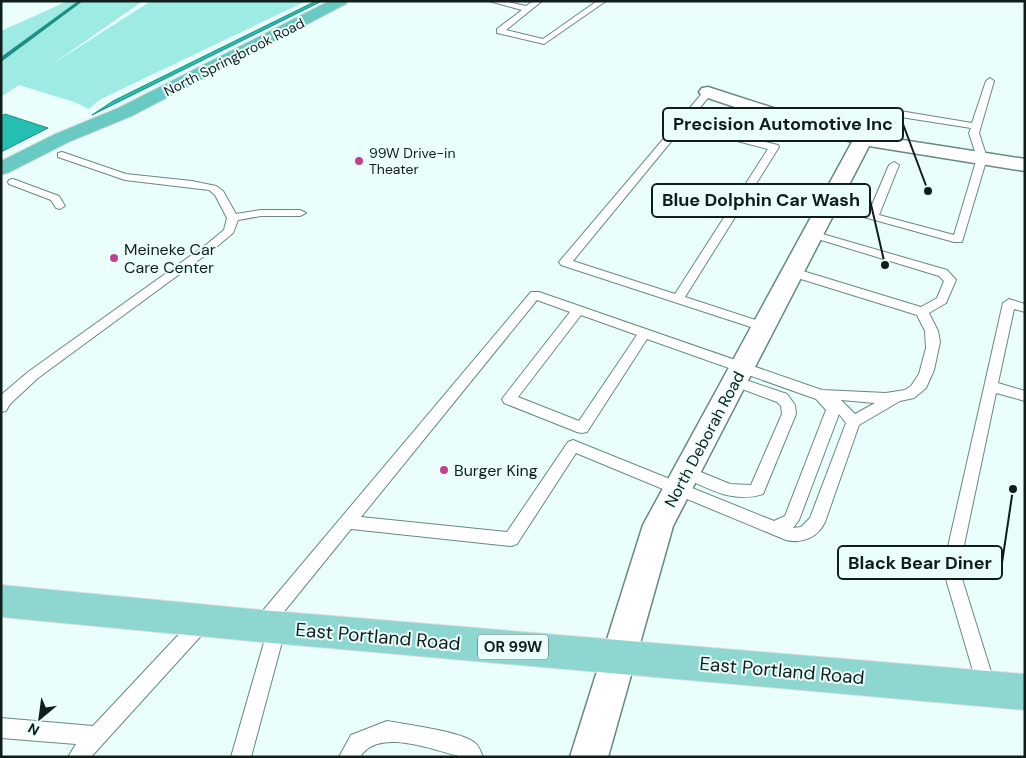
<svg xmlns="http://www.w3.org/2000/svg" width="1026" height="758" font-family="'DM Sans',sans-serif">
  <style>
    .green { fill: #9eebe3 }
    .water { fill: #25beb3; stroke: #1f8e85 }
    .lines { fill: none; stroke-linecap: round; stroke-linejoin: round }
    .stream { fill: #1f8e85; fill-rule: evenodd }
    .service-casing { stroke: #688884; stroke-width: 2 }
    .minor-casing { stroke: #688884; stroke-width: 3 }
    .primary-casing { stroke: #dedfdf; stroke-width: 2 }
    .trunk-casing { stroke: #dedfdf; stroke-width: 2 }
    .service { fill: #fff; fill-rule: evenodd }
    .minor { fill: #fff; fill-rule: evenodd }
    .primary { fill: #8ed7d1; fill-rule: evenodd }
    .trunk { fill: #68cac2; fill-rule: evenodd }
    .poi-dot { fill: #c1418b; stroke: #eafffc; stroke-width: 2 }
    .labels { text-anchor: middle; stroke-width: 4; stroke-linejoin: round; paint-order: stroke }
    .far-street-label { font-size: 14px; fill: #101d1b; stroke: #eafffc }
    .far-poi-label { font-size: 14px; fill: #101d1b; stroke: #eafffc; text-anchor: start }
    .shield { fill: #eafffc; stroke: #51615e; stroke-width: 1 }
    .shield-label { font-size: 15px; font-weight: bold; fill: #101d1b }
    .poi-label { font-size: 16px; fill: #101d1b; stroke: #eafffc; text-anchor: start }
    .street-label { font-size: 16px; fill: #101d1b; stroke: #eafffc }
    .near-street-label { font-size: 19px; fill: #101d1b; stroke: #eafffc }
    .leader { fill: none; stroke: #101d1b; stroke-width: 2 }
    .callout-dot { fill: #101d1b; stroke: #eafffc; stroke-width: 2 }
    .callout { fill: #eafffc; stroke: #101d1b; stroke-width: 2 }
    .callout-label { font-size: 18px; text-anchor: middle; font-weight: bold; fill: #101d1b }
  </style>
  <rect width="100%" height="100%" fill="#eafffc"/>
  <!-- green -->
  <path class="green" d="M68,1H143L51,65L151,1H306L99,100L89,109L74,102L19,85L1,97V31Z"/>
  <!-- water -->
  <g class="water">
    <path d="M316,1H322L92,115L113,101Z"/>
    <path d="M5,114L48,128L1,152V116Z"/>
  </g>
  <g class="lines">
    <!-- stream -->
    <path class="stream" d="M78,1H83L1,62V57Z"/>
    <!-- service casing -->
    <g class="service-casing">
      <g id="service">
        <path d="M489,1H504L526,6L533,1H542L506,30L543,39L597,1H606L544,44L497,33V29L522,10Z"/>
        <path d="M990,78L994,81L979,133L987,158L962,242H954L824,206L823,204L828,201L869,212L889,165L894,162L899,165L879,215L954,235L977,158L969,133L971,128L888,115L883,112L888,109L972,123L986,81Z"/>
        <path d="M708,89L713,92L687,123L778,145L779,147L685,297L768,324L769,327L763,331L561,265L559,262L705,90ZM683,127L768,149L675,294L573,261Z"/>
        <path d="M62,152L126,174L192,181L216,186L223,191L236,214L261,210H300L306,213L300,216H261L238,220L233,233L215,248L38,378L10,404L6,411L1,412V395L28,372L207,244L224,230L227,218L215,195L209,190L125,180L58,157V153Z"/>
        <path d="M13,179L59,196L65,206L60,209L56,208L51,200L9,184L8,182L9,180Z"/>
        <path d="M812,231L947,270L956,280L946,303L929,313L938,331L940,342L934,370L926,388L914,398L900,401L859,425L825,522C818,537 803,544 786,540L576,453L517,544L511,546L351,529L278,619L283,621L286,627L251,757H231L267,632L261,634L255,632L252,626L255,620L531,292H539L822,390L886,393L905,390L911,386L919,374L926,348L925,331L917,315L788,275L786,272L792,268L796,269L921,307L937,298L944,281L939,276L808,236L806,234ZM537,300L570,312L502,399L504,403L577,432L582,433L587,432L647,339L816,399L826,410L785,516L774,521L573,440L568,442L507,532L361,517ZM581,315L637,335L579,421L518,397ZM841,400L875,403L855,414ZM839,414L846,423L810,518L801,527L793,528L799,520Z"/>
        <path d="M1009,299L1025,304V312L1014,309L998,383L1025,391V401L996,393L959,569L996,688L994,694L987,697L980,694L978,688L943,569L1003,303Z"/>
        <path d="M734,376L787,394L795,405L796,414L763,494C733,504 707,488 681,476L678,472L681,468L686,466L730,484L751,485L782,414L781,406L777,402L729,384L727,381L729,378Z"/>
        <path d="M203,613L209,615L212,621L209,627L91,757H68L76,744L1,738V718L93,726L197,615Z"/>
        <path d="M387,721C404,724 464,732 475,743C479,746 481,752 483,757C475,757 467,758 459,756C433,750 378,727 360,757H339L351,735Z"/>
      </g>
    </g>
    <!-- minor casing -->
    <g class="minor-casing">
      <path id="minor" d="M708,87L789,113L864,134L1025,159V171L869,146L673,526L608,757H570L643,525L852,142L777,121L702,96L699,92L702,88Z"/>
    </g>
    <!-- primary casing -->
    <g class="primary-casing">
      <path id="primary" d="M1,585L261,610L1025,674V710L261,642L1,617Z"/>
    </g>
    <!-- trunk casing -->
    <g class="trunk-casing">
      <path id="trunk" d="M329,1H348L346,4L132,116L69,142L8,173L1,175V161L55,134L118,108Z"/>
    </g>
    <!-- service -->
    <use href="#service" class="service"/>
    <!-- minor -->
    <use href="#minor" class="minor"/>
    <!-- primary -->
    <use href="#primary" class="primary"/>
    <!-- trunk -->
    <use href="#trunk" class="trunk"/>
  </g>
  <!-- markers -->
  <g class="poi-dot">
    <circle cx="359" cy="161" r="5"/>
    <circle cx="114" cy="258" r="5"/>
    <circle cx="444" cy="470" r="5"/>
  </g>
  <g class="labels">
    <!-- far-street labels -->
    <g class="far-street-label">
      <text transform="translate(234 57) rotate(-27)" y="5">North Springbrook Road</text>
    </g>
    <!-- far-poi labels -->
    <g class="far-poi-label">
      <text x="369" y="158">99W Drive-in<tspan x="369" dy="16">Theater</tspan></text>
    </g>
    <!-- shield labels -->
    <rect class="shield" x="478" y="634.5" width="70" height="25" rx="4"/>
    <g class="shield-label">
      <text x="513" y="652">OR 99W</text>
    </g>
    <!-- poi labels -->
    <g class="poi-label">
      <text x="124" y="255">Meineke Car<tspan x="124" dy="18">Care Center</tspan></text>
      <text x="454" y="476">Burger King</text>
    </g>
    <!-- street labels -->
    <g class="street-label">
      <text transform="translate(704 439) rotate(-62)" y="6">North Deborah Road</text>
    </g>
    <!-- near-street labels -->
    <g class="near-street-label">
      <text transform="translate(378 636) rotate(5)" y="7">East Portland Road</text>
      <text transform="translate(782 670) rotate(5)" y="7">East Portland Road</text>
    </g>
  </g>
  <!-- callouts -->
  <path class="leader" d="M928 191L903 124M885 265L870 200M1013 489L1002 563"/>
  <g class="callout-dot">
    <circle cx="928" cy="191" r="5"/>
    <circle cx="885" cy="265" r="5"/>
    <circle cx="1013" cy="489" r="5"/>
  </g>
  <g class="callout">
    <rect x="663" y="108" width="240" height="33" rx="5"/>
    <rect x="652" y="184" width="218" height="33" rx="5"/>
    <rect x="838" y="546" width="164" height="33" rx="5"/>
  </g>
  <g class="callout-label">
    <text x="783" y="130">Precision Automotive Inc</text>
    <text x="761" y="206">Blue Dolphin Car Wash</text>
    <text x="920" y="569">Black Bear Diner</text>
  </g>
  <!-- border -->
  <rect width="1026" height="758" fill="none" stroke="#101d1b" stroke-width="5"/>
  <!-- north arrow -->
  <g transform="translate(40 718) rotate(209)" stroke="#eafffc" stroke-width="4" paint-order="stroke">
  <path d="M0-4L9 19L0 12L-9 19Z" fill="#101d1b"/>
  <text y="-8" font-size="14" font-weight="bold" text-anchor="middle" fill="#101d1b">N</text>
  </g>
</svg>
